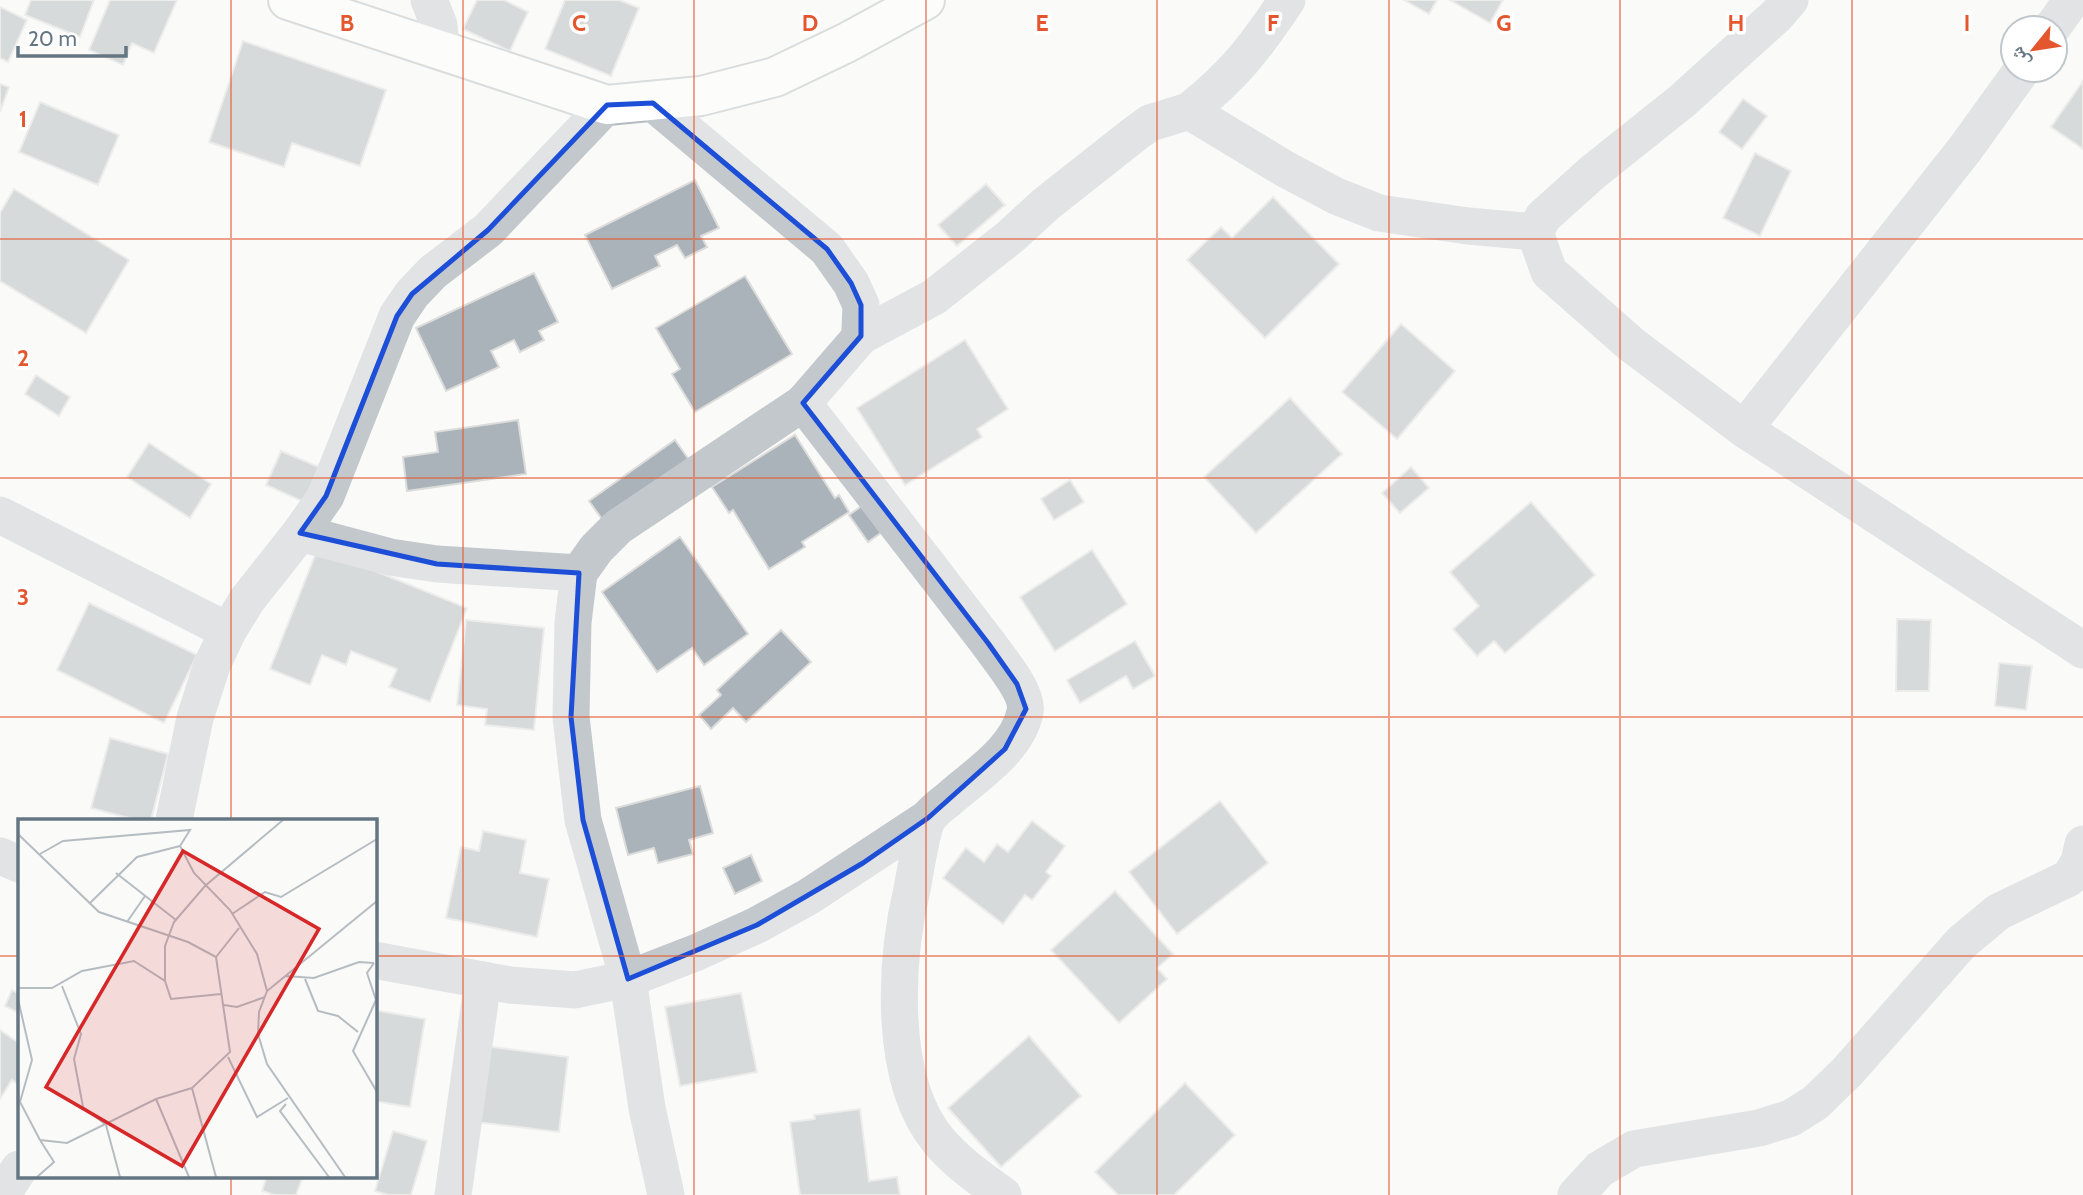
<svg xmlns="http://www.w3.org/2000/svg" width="2083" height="1195" font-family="Cabin,'Noto Naskh Arabic',sans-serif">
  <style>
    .building { fill: #aab3b9; stroke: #dcdcda; stroke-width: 2 }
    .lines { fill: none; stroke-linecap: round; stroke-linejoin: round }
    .secondary-casing { stroke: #b3babf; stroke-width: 42 }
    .street { stroke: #c3c8cc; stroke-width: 37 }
    .secondary { stroke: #fff; stroke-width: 38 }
    .marked { fill: none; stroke: #1d4ed8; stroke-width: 5; stroke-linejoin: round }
    .grid { fill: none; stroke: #e4572e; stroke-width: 2; stroke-opacity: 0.55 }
    .inset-road { fill: none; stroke: #b5bdc2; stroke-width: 2 }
    .view { fill: #d62828; fill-opacity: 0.15; stroke: #d62828; stroke-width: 3.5 }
    .inset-edge { fill: none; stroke: #657683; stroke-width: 3.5 }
    .grid-label { font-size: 23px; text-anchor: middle; font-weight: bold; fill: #e4572e; stroke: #fff; stroke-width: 7; stroke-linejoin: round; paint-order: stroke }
  </style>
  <rect width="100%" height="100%" fill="#fafaf8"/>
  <!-- building -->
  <g class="building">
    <path d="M31,0H94L80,37L25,15Z"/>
    <path d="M110,0H177L154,53L132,43L123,65L89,50Z"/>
    <path d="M477,0H504L528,12L510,51L463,29Z"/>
    <path d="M565,0H619L639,8L611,76L545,49Z"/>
    <path d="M1404,0H1437L1429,14Z"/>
    <path d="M1450,0H1503L1490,23Z"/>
    <path d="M0,7L27,20L8,62L0,58Z"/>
    <path d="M243,41L386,90L360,166L292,143L284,167L209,142Z"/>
    <path d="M2083,81V149L2051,127Z"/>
    <path d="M0,84L9,87L0,112Z"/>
    <path d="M1743,99L1767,116L1742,149L1719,132Z"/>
    <path d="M40,102L119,135L98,185L19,152Z"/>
    <path d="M1755,153L1791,171L1760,236L1723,218Z"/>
    <path d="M695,180L719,228L701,236L707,247L685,258L677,245L655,256L660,266L612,289L585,235Z"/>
    <path d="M986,184L1005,205L957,246L938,225Z"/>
    <path d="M14,189L129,260L86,333L0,281V213Z"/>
    <path d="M1273,197L1339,264L1265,338L1187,260L1221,227L1232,238Z"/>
    <path d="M534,273L558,322L539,331L544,340L520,352L514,340L491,351L499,367L446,391L416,328Z"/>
    <path d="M745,276L792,354L695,412L672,374L680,369L656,328Z"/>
    <path d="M1401,324L1455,371L1397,439L1342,392Z"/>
    <path d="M965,340L1008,409L977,429L982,437L905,485L857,408Z"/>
    <path d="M36,375L70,397L59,416L25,394Z"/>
    <path d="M1290,398L1342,454L1256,533L1204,477Z"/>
    <path d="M518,420L526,474L407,491L403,457L438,452L435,432Z"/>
    <path d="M795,435L835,498L839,495L849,512L802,542L805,547L769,569L733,510L729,513L712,487Z"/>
    <path d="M675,440L692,464L607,526L589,501Z"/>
    <path d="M149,443L211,484L190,518L127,477Z"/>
    <path d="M281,451L319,467L304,502L266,485Z"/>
    <path d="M1411,467L1429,488L1400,513L1382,493Z"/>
    <path d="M1070,480L1084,502L1054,520L1041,499Z"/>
    <path d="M873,498L892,525L868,542L849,515Z"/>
    <path d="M1531,502L1595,575L1505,653L1494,641L1477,656L1453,629L1479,606L1450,572Z"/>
    <path d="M680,537L748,634L704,665L692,648L657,672L602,592Z"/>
    <path d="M318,548L467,608L430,702L389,687L397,669L351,651L346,665L322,655L310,685L270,669Z"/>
    <path d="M1092,550L1127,604L1055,651L1020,597Z"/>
    <path d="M89,603L197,655L164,723L57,670Z"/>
    <path d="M1897,619L1931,620L1929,691H1896Z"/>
    <path d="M466,620L544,628L534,730L485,725L487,709L457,705Z"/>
    <path d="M781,630L811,662L746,722L733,708L711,729L699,715L721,695L717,690Z"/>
    <path d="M1135,641L1155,676L1133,689L1126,676L1080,703L1067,680Z"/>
    <path d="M1999,663L2032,666L2026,710L1995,706Z"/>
    <path d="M110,738L168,754L151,820H137L91,808Z"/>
    <path d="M700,786L713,833L689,840L693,854L658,863L654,848L628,855L616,808Z"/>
    <path d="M1220,801L1268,863L1177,934L1129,872Z"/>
    <path d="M1032,821L1065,846L1046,872L1051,876L1032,900L1025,895L1003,924L943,878L966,848L984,862L997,844L1008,852Z"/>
    <path d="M483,831L526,840L520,873L549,879L537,937L446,918L461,847L479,851Z"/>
    <path d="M751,855L762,881L735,894L723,868Z"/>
    <path d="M1115,891L1173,954L1157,968L1167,979L1119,1023L1051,950Z"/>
    <path d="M12,990L19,994V1013L5,1006Z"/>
    <path d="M741,993L757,1072L680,1086L665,1007Z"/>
    <path d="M374,1010L425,1019L410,1107L374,1101Z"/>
    <path d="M0,1030L19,1043V1085L12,1080L0,1099Z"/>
    <path d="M1029,1036L1081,1096L1001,1167L948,1108Z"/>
    <path d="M485,1046L568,1057L559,1132L476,1122Z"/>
    <path d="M1185,1083L1235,1135L1174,1195H1118L1095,1172Z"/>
    <path d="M860,1109L869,1181L897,1177L900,1195H800L790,1122L815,1119L814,1115Z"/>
    <path d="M393,1131L427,1141L411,1195H388L375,1191Z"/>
    <path d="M267,1176H303L296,1195H275L262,1191Z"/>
  </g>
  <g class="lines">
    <!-- secondary casing -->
    <g class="secondary-casing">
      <path id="secondary" d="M288,0L607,105L701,96L775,77L846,43L925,0"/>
    </g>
    <!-- street -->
    <g class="street">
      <path d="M429,0L439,25L441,49"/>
      <path d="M2052,28L2072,0"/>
      <path d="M653,103L827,249L851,283L861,305L860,329L861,336"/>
      <path d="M1189,111C1234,75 1255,48 1287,0"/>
      <path d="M1535,232L1549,272L1632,345L1744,429L2083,650"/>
      <path d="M803,403L988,643C999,659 1029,693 1025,712C1017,750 976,775 949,799C943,804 934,810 929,817C922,827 915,874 912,889C895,961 888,1079 938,1140C956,1162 981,1179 1003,1195"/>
      <path d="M1744,429L1965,149L2022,70"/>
      <path d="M0,515L228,631"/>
      <path d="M300,533L390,557L437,564L579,573"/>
      <path d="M174,820L195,718L212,665L228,631L247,600L300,533L326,496L397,316L412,294L433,272L488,230L607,105"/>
      <path d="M0,856L19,864"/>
      <path d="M374,960L510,985L575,990L628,979L695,953L757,925L808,897L928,818"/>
      <path d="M2,1195L19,1169"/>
      <path d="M453,1195L483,980"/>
      <path d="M666,1195L647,1108L628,979L583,820L571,717L573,622L579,573L596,549L618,527L803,403L861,336L934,297L1010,237L1046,204L1136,133L1150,123L1189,111L1285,169L1336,196L1379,213L1468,226L1535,232L1543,217L1593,172L1682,101L1777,15L1790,0"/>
      <path d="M1576,1195L1600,1169L1634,1149L1759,1128L1791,1118L1815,1103L1847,1072L1961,943L1998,912L2069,878L2079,862L2083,844"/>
    </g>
    <!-- secondary -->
    <use href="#secondary" class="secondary"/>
  </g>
  <!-- marked area -->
  <path d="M0 0H2083V1195H0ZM653,103L827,249L851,283L861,305V336L803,403L988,643L1017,684L1026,709L1005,749L928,818L863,863L757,925L628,979L583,820L571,717L579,573L437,564L300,533L326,496L397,316L412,294L488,230L607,105Z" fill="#fafaf8" fill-opacity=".55" fill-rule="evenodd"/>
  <path class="marked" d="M653,103L827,249L851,283L861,305V336L803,403L988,643L1017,684L1026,709L1005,749L928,818L863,863L757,925L628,979L583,820L571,717L579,573L437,564L300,533L326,496L397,316L412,294L488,230L607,105Z"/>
  <!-- grid -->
  <path class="grid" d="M231,0V820M463,0V1195M694,0V1195M926,0V1195M1157,0V1195M1389,0V1195M1620,0V1195M1852,0V1195M0,239H2083M0,478H2083M0,717H2083M0,956H19M374,956H2083M231,1176V1195"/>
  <!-- overview -->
  <g transform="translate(18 819)">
    <rect width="359" height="359" fill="#fafaf8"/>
    <path class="inset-road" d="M0,15L81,93L170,123L198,138L212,233L174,269L198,358M162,27L176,54L212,91L239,135L249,172M22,35L45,22L172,11L162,27M98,54L158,101M71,85L119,38L162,27M214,95L247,73L263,78L359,20M109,103L127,77M198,138L221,109M356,144L349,154L358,181L335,232L359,273M267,157L296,159L341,143L356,144M287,160L300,192L320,197L340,213M147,162V127L156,103L187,67L265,1M44,167L63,215L56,240L65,288L88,306L102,358M0,169H34L64,152L116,142L147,162L153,180L203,175M0,180L14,241L2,283L22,321M206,186L219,188L247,178M210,238L239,298L270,279M138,280L171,358M268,285L262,292L311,358M19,358L36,343L22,321L49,324L138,280L174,269M327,358L249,245L240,215L241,193L249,172L359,82"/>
    <path class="view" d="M165,32L301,110L164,347L28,268Z"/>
    <rect width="359" height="359" class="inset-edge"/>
  </g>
  <g class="grid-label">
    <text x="347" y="31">B</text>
    <text x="579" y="31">C</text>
    <text x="810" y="31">D</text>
    <text x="1042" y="31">E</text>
    <text x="1273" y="31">F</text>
    <text x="1504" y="31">G</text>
    <text x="1736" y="31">H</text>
    <text x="1967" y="31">I</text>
    <text x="23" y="127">1</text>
    <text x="23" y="366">2</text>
    <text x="23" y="605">3</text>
  </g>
  <!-- north arrow -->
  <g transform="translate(2034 49) rotate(240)"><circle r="33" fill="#ffffff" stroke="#c1c8cd" stroke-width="2"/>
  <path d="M0-5L12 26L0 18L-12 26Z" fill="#e4572e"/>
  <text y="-10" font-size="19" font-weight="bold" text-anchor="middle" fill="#657683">ش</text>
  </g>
  <!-- scale -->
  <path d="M18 46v10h108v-10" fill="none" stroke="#657683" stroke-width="3.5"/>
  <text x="28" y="46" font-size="21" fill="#657683" stroke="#ffffff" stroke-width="5" paint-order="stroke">20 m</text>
</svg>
